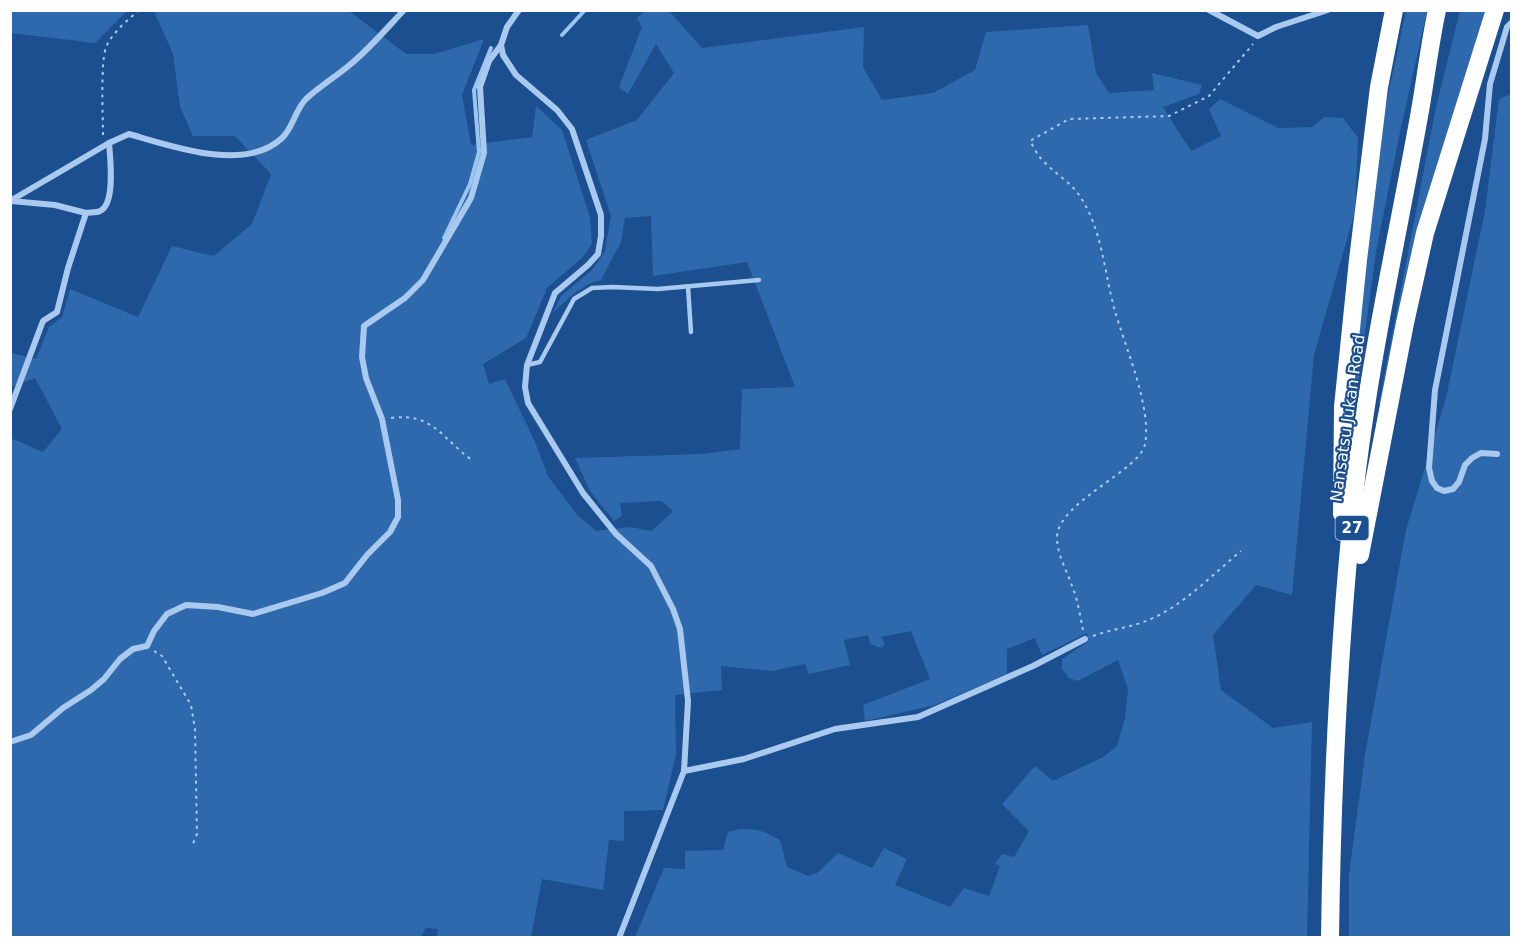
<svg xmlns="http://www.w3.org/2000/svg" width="1522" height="948" font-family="'DejaVu Sans',sans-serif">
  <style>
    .green { fill: #2e69ad }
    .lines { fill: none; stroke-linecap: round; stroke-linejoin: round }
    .stream { stroke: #9cc4f0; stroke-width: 4 }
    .path { stroke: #a9c9ee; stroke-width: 2; stroke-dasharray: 3 4.5; stroke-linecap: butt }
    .lane { stroke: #a9c9ee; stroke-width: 4.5 }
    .street { stroke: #a9c9ee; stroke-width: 6 }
    .highway { stroke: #fff; stroke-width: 18 }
    .labels { text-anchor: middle; stroke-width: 4.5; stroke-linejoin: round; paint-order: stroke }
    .shield { fill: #1b4f8f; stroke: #bbcadd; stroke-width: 1.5 }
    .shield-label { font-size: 15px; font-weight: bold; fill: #fff }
    .street-label { font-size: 16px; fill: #fff; stroke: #1b4f8f }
  </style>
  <rect width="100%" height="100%" fill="#1b4f8f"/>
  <!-- green -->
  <g class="green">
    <path d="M11,10H127V11L95,43L11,33Z"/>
    <path d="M154,11H349L406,54H434L484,39L462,95L471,145L532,137L536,106L562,130L590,217L592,244L582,258L547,288L526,338L483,364L489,384L505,379L535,442L548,476L577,515L596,531L630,527L652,531L673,511L661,501L620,503L622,516L614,521L590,491L575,458L703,454L740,449L742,389L795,387L747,262L653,276L651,216L625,218L621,242L601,280C580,285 568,299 553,313L561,296L592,270L605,251L611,216L586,140L637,120L674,73L656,44L628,94L619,87L642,27L637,18L645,11H669L702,48L864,27L863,67L882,100L933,93L975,70L986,32L1088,25L1096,73L1109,93L1154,90L1152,73L1202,85L1199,94L1163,107L1191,151L1221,136L1209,109L1220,99L1278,128L1313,127L1324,117L1343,118L1358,138L1355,211L1314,355L1292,595L1256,585L1213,635L1221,690L1273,728L1312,722L1307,937H635L664,868L685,869V851L723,850L728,832C748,826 762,829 780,840L787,867L808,876L817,873L838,853L872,868L884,848L907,859L895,885L950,907L964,888L989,896L1000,866L995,864L1002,854L1014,857L1029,831L1002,804L1035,766L1053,781L1103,757L1117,746L1125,718L1128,689L1118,660L1078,681L1069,678L1062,669V659L1089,641L1087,633L1042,655L1035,638L1007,649V674L935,705L865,721L863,705L930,679L911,631L881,637L885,644L881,648L870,644L868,635L844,640L850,665L809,674L805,664L772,671L721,666L722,690L675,695L676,754L663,810L624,811V841L609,840L603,890L542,879L531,937H437L438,929L426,928L420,938L11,937V438L43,452L62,429L35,378L11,387V353L36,359L49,327L62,317L70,289L138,317L172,246L214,256L252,224L271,174L235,136H193L180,107L173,54Z"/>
    <path d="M1406,11H1427L1400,132L1376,251L1354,417L1348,440L1381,128Z"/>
    <path d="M1460,11H1490L1382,404H1379L1436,107Z"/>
    <path d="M1511,94V937L1349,938V875L1365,755L1406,530L1446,398L1485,211L1499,99Z"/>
  </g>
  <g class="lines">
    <!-- stream -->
    <g class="stream">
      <path d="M562,35L585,10"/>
      <path d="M444,238L470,184L479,152L474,90L491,48"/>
    </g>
    <!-- path -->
    <g class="path">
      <path d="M103,135C103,118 100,57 107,45C114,31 128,20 139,10"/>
      <path d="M391,418C433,412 442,439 472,460"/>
      <path d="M1083,630C1080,616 1078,600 1072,586C1067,571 1057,554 1057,538C1057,502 1140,471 1145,444C1152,407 1125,347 1115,311C1104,273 1103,232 1081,198C1071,181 1051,172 1039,156C1036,152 1033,146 1030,141L1069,119L1169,116L1209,96L1253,44"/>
      <path d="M1093,636C1112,629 1133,627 1151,619C1185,604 1213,574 1241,551"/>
      <path d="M154,651L162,656L191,705L195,729L197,834L192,846"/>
    </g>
    <!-- lane -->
    <g class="lane">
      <path d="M688,287L691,332"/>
      <path d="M527,365L540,362L574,299L592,288L612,287L658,289L759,280"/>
    </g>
    <!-- street -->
    <g class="street">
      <path d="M1209,10L1258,36L1276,27L1328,10"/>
      <path d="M501,45L503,55L516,75L557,110L572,129L601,215V236L598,254L588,265L555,293L527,365L525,387L528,403L583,493L616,534L651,566L673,609L680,629L688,701L684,771L619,938"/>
      <path d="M10,201L109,143L129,134C171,146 245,173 282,138C293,128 295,110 306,99C320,86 337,76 352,63C371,47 387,28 404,10"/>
      <path d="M11,201L55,205L86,213"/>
      <path d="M10,409L43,321L57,312L68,268L86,213C89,212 96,213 100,211C116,204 110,157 109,143"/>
      <path d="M1497,454L1481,453L1472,458L1465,465L1459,482L1453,489L1444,491L1437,488L1432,481L1429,468L1435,390L1485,139L1490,84L1507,27L1512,22"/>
      <path d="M10,742L31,735L63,708L91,690L104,679L120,659L133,649L147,646L154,631L167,614L186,605L218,607L253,614L322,593L345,583L367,555L390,532L398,517V500L382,419L366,378L362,357L364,326L405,298L423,280L471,198L484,153L480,87L489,61L501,45L507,27L519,10"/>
      <path d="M684,771L744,759L835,729L918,717L1033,666L1085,639"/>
    </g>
    <!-- highway -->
    <g class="highway">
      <path d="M1342,514L1343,407L1358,260L1379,87L1394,10"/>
      <path d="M1360,555L1405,323L1425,233L1495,10"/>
      <path d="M1330,938C1332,787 1339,637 1355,487C1369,364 1396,243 1418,122C1425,85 1429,47 1437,10"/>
    </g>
  </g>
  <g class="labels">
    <!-- shield labels -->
    <rect class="shield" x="1335.5" y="516" width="33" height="24" rx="4.5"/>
    <g class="shield-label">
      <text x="1352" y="533">27</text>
    </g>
    <!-- street labels -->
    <g class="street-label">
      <text transform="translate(1347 418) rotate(-82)" y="6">Nansatsu Jukan Road</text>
    </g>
  </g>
  <!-- border -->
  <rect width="1522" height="948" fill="none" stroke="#ffffff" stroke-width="24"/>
</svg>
